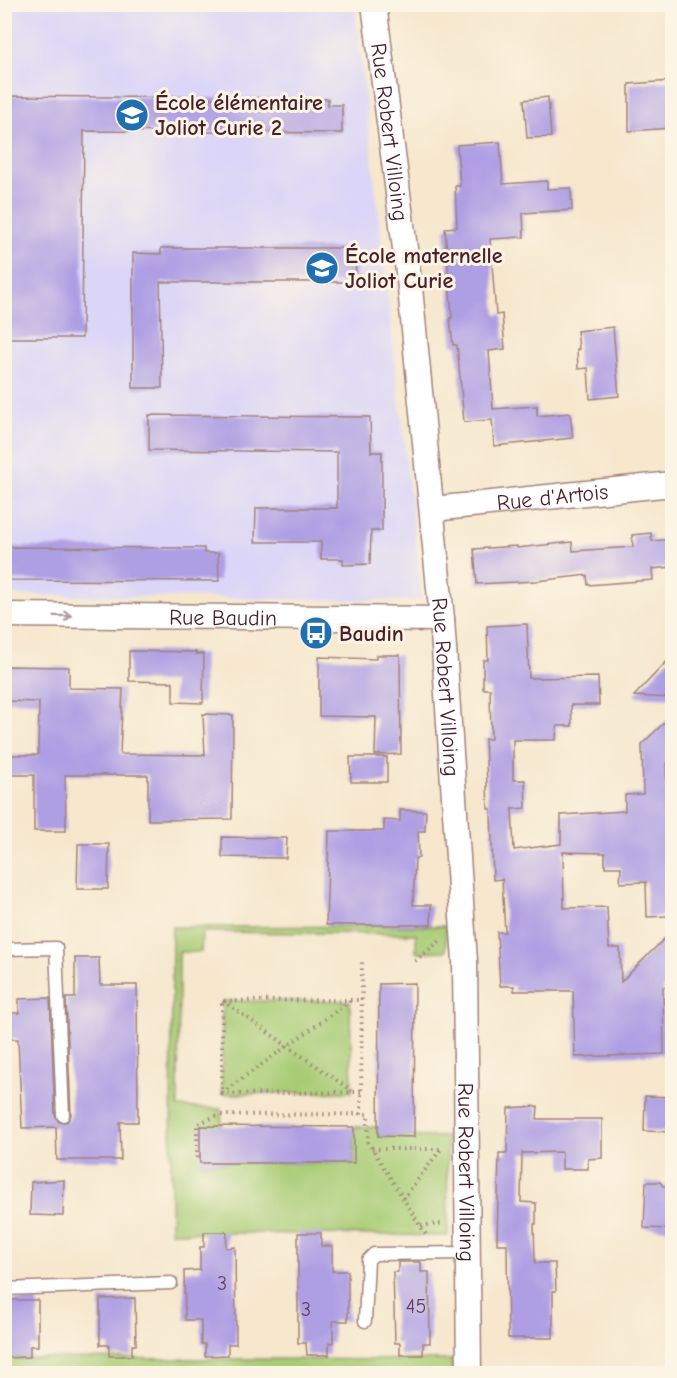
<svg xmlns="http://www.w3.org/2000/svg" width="677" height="1378" font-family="'Comic Neue',sans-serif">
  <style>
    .built { fill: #dbd6f7 }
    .green { fill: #a8cc75; stroke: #797650; stroke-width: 1.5 }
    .building { fill: #ae9ee4 }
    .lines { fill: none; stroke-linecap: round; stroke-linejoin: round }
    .service-casing { stroke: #a0837c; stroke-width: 15 }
    .minor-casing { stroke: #a0837c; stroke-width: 27 }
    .path { stroke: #a0837c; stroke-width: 4; stroke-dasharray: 1.5 4.5; stroke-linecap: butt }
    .service { stroke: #fff; stroke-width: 12 }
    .minor { stroke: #fff; stroke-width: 24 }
    .oneway { stroke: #ae9aa0 }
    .labels { text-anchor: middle; stroke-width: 6; stroke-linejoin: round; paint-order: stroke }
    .number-label { font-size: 20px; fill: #633f59 }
    .poi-label { font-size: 22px; font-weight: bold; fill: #4a1f2b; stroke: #fcf5e5; text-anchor: start }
    .street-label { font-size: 22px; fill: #4a1f2b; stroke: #fcf5e5 }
  </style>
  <rect width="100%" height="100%" fill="#fcf5e5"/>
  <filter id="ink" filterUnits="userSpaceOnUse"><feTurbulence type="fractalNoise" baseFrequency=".0167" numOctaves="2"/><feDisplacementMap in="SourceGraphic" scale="12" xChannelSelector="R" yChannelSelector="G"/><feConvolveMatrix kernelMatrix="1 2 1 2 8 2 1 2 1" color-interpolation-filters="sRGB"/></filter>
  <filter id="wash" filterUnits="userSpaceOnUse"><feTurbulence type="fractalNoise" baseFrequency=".008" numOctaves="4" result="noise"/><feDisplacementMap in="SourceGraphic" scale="24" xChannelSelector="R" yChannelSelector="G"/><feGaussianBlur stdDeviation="1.35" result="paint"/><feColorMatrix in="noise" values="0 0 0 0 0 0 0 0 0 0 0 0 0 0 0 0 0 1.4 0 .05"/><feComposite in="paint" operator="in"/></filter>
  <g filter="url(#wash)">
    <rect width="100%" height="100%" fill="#f6e7cd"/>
    <!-- built -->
    <path class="built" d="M5,5H355L422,601L5,595Z"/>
    <!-- green -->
    <g class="green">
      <path d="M446,926V951L416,952V934L202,932L201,952H179L178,1107L221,1109L222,1126L200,1163H354V1127H378V1136L447,1137L448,1236L171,1232L172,927Z"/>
      <path d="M222,1001H350L352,1092L222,1094Z"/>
      <path d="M5,1358L452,1360V1373L5,1374Z"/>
    </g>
    <g id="blocks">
      <!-- building -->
      <g class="building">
        <path d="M672,81V128L629,131V84Z"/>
        <path d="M4,96L328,99V105H342V133L84,131L82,338H4Z"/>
        <path d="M548,97L551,137L527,138L524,100Z"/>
        <path d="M500,142L503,184L547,181V189L571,188L572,210L523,213L524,237L490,239L496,315L502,314L505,349L489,351L493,409L537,406V416L570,413L573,438L494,446L492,420L464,422L457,345H453L450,318H452L445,228L457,227L455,186H460L457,145Z"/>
        <path d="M161,248H355L356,282H160L162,388H133V253L161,254Z"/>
        <path d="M613,327L619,396L590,399L588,368L578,369L577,349H579L577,331Z"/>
        <path d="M149,415L370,417L371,452H382V531H371L370,564L343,565V559H321V542H255L256,508H337V452L149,450Z"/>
        <path d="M651,533L652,541L672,539V567L652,569L653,580L588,585L587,575L537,581L477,584L474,549L517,546V548L572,542L573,551L633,547L632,535Z"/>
        <path d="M4,547L204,548V553H218L219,581L4,580Z"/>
        <path d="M527,624L529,678L598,677L599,705H571L572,726H557L556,740H513V780H525L526,808L512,809L514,850L561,844V815L625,811V795L643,794L642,744L672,715V758L666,765L667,792L672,797V825L667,832L666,859L672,865V901L670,904L669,916L647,917L646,882L620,883L621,867H605V853L563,852L564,908L607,907L609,948H620L621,982L672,931V973L668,977V987H663L664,1054L575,1057L573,991H514V986H500L497,932H505L502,879L493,880L491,809H488L485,739H491L490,689H483V660H488L487,626Z"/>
        <path d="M129,651L196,652V654H204L203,703L173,702V682L129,681Z"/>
        <path d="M376,655H400L401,754L375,755L376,717L319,716V657L376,659Z"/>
        <path d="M672,656V698L634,696Z"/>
        <path d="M4,666L69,667V688L123,689L120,754L205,755L203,714L233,715L232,819L148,820V775H65L66,831H34V775H4V755H38L39,702L4,701Z"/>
        <path d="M350,757H387V782H351Z"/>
        <path d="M400,810L426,811L425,831H418L419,858H415L413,905H431V925H326L329,831H384V820L400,821Z"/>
        <path d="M222,837L287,838L286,858L222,857Z"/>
        <path d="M78,844H109L108,889H77Z"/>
        <path d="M75,958H99L100,985H137L138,1122H120L121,1160H57L56,1127L22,1128L18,1039H4V1013H19V999L50,998L55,1115L59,1122H67L71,1115L66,998H75Z"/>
        <path d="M415,983L414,1137L378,1136L379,984Z"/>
        <path d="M645,1096L672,1097V1132L644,1131Z"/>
        <path d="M538,1106L537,1119H602V1158L588,1159V1169H562V1152L522,1153L521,1202L536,1203V1224H534L535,1263H555L556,1291H553V1338H508L507,1244H497L499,1153H507L508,1108Z"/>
        <path d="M200,1126L354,1127V1163H200Z"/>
        <path d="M64,1180L63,1216L30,1215L31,1182Z"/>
        <path d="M646,1182H660L663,1186L672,1187V1229L644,1228Z"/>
        <path d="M204,1232H227L226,1248L235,1247L236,1344H228V1355L205,1356V1344H201V1320H185L184,1271L200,1270V1247H204Z"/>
        <path d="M298,1233H321V1246H332V1271H348V1321H333V1343H329V1355H307L306,1343H298Z"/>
        <path d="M398,1262H421V1272H429L430,1343H423V1355H400V1343H395L393,1272H398Z"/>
        <path d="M135,1298L136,1345H132V1356H109V1345H100V1299Z"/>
        <path d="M4,1300H38V1346H30V1357L7,1358V1346H4Z"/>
      </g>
    </g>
  </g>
  <g filter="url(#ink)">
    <use href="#blocks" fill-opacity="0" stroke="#a0837c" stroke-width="1.5"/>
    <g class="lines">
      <!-- service casing -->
      <g class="service-casing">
        <g id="service">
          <path d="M4,949L56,948L63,1115"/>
          <path d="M4,1289L171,1283"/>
          <path d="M365,1321L368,1260L374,1254L468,1253"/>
        </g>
      </g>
      <!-- minor casing -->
      <g class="minor-casing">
        <g id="minor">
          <path id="s1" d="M374,4L410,288L442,619L465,961L469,1374"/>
          <path id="s2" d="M433,509L672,484"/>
          <path id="s3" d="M4,615L442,619"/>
        </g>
      </g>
      <!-- path -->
      <g class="path">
        <path d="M415,961L440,941"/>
        <path d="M223,1001L352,1091"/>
        <path d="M361,1092L222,1094V1001L362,1000"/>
        <path d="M222,1093L350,1001"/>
        <path d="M361,1114L362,961"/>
        <path d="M372,1149H442"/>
        <path d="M197,1158V1124L219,1115L368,1114V1142L426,1235"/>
        <path d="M403,1199L441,1149"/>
        <path d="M421,1225L443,1224"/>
      </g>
      <!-- service -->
      <use href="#service" class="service"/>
      <!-- minor -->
      <use href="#minor" class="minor"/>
    </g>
    <!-- one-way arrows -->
    <defs><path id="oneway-shaft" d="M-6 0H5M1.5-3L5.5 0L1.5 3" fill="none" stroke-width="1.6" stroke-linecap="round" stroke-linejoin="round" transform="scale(1.5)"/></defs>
    <use class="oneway" href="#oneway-shaft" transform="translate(63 616) rotate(1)"/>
  </g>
  <!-- icons -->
  <defs>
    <g id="school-disc" transform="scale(1.725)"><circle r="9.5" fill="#1f6fb2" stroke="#fcf5e5"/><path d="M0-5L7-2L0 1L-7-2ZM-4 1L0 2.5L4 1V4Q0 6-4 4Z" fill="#fff"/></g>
    <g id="bus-disc" transform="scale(1.725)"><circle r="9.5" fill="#1f6fb2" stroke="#fcf5e5"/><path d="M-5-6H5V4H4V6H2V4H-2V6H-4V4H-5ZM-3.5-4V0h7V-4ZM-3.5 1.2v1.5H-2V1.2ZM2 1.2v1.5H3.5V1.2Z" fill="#fff"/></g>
  </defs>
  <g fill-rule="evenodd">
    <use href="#school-disc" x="132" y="115"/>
    <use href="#school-disc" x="322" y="268"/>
    <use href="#bus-disc" x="316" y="633"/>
  </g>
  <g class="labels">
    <!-- number labels -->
    <g class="number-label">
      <text x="222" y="1290">3</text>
      <text x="416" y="1313">45</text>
      <text x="306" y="1316">3</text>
    </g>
    <!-- poi labels -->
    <g class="poi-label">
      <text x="155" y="110">École élémentaire<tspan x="155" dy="25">Joliot Curie 2</tspan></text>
      <text x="345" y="263">École maternelle<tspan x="345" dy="25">Joliot Curie</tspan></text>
      <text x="339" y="641">Baudin</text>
    </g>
    <!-- street labels -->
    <g class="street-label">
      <text dy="8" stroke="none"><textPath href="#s1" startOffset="129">Rue Robert Villoing</textPath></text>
      <text dy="8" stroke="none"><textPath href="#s2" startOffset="120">Rue d'Artois</textPath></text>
      <text dy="8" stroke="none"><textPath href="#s3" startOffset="219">Rue Baudin</textPath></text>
      <text dy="8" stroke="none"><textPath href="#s1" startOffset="687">Rue Robert Villoing</textPath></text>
      <text dy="8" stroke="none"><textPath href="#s1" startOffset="1173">Rue Robert Villoing</textPath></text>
    </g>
  </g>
  <!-- margin -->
  <rect width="677" height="1378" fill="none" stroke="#fcf5e5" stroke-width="24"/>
</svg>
